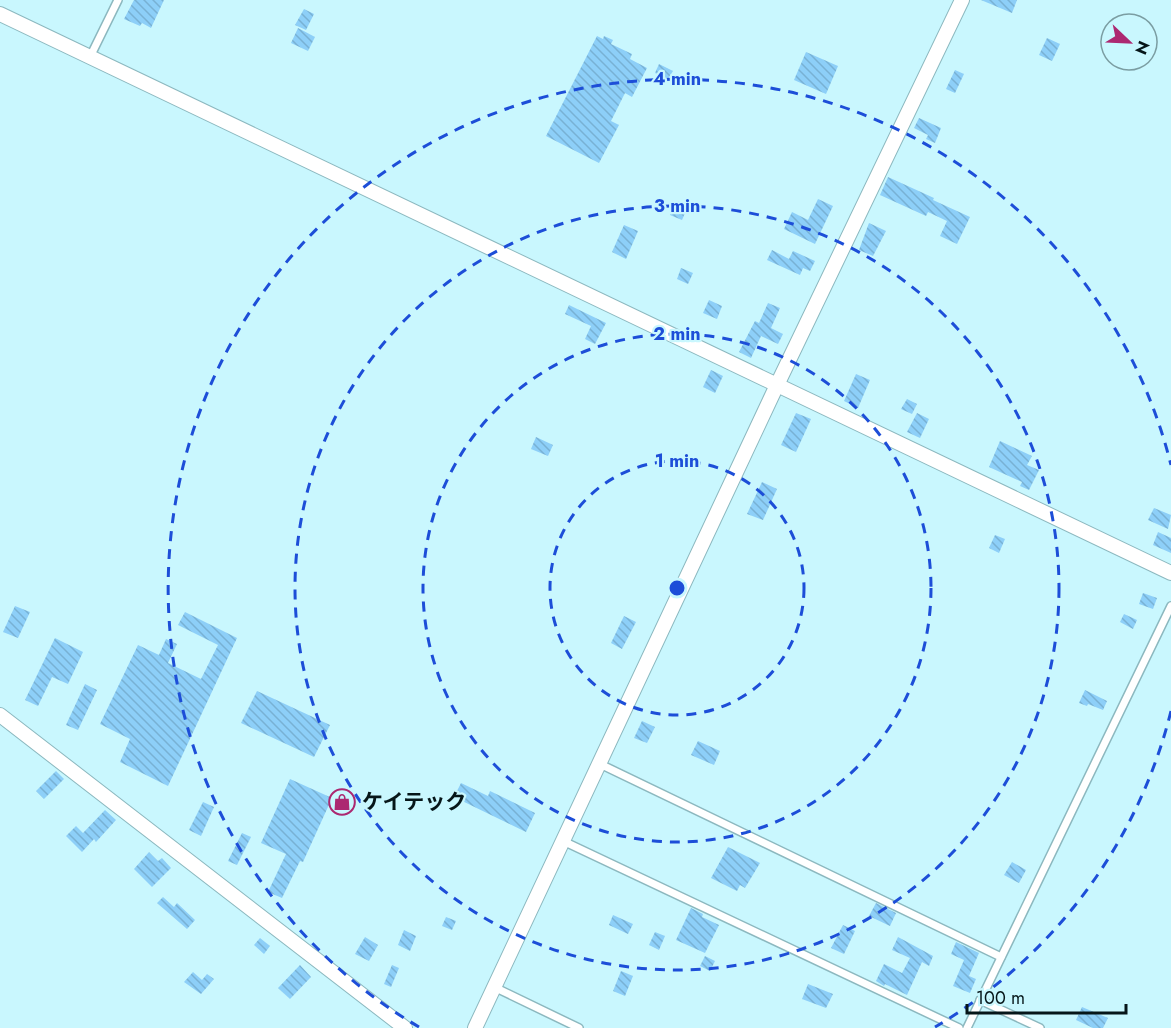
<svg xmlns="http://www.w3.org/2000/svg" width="1171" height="1028" font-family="Jost,'Noto Sans JP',sans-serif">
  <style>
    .building { fill: url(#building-back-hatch) }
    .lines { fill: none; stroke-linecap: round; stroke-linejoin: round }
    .service-casing { stroke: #8cb8bf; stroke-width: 10 }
    .minor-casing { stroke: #8cb8bf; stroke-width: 16 }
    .service { stroke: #fff; stroke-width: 7 }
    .minor { stroke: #fff; stroke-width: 14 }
    .ring { fill: none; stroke: #1d4ed8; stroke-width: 3; stroke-dasharray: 10 8 }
    .labels { text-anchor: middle; stroke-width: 4.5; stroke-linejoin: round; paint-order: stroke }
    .poi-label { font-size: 21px; font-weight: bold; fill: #061619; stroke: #c9f7fe; text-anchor: start }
    .centre { fill: #1d4ed8; stroke: #c9f7fe; stroke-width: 3 }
    .ring-label { font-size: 18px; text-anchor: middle; font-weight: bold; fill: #1d4ed8; stroke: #c9f7fe; stroke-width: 4.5; stroke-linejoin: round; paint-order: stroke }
  </style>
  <defs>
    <pattern id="building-back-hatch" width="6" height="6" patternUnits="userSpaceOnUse" patternTransform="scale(1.5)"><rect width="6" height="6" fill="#8dcff8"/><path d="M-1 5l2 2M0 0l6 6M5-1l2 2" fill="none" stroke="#78b1d4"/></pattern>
  </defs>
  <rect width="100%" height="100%" fill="#c9f7fe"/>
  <!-- building -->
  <g class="building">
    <path d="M134,0H164L151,28L142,23L140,26L124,19Z"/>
    <path d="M981,0H1017L1012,13Z"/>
    <path d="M304,9L314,14L306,30L295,25Z"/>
    <path d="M298,28L315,37L308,51L291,43Z"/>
    <path d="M597,36L603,39L604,36L613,40L611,44L632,54L630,59L647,68L632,97L625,93L611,121L619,125L599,163L546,136Z"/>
    <path d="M1047,38L1060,44L1052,61L1039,55Z"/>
    <path d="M806,52L838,66L826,94L794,80Z"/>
    <path d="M659,64L673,71L668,79L655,73Z"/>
    <path d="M955,70L964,74L955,93L946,89Z"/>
    <path d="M919,118L941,128L935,143L926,139L928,135L914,128Z"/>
    <path d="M888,177L934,198L933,200L970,217L957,244L940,236L947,221L928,212L926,216L880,195Z"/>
    <path d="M818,199L833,206L815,244L784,229L792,212L808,220Z"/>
    <path d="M677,201L688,206L682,220L670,215Z"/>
    <path d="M869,223L886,231L873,256L859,250Z"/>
    <path d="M624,225L638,231L626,259L612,252Z"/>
    <path d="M772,250L789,259L793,251L815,261L810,271L803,268L800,275L767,260Z"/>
    <path d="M681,268L693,273L688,284L677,279Z"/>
    <path d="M709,300L722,306L717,319L703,313Z"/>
    <path d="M768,303L780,308L771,328L783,334L778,344L761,336L751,358L739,352L755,321L759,323Z"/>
    <path d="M569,305L606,323L595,344L585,339L591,326L565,314Z"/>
    <path d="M711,370L723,376L715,393L703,387Z"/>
    <path d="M856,374L870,380L858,408L844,401Z"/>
    <path d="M907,399L917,404L912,414L901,409Z"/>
    <path d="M796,413L811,419L796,452L781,445Z"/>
    <path d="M917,413L929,419L920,438L907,432Z"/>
    <path d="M536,437L553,445L548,456L531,449Z"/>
    <path d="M1000,441L1032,456L1027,465L1039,470L1029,490L1020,486L1022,482L989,467Z"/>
    <path d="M762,482L777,489L763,520L747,514Z"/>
    <path d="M1154,508L1171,515L1168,529L1148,520Z"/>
    <path d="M1158,532L1171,538V553L1153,545Z"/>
    <path d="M995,535L1005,539L999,553L989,548Z"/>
    <path d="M1143,593L1157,598L1153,609L1139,604Z"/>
    <path d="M15,606L30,612L18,638L3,632Z"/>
    <path d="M185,612L237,638L168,786L120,762L130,739L100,724L138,645L159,655L166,639L177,644L168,663L201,679L218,645L178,625Z"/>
    <path d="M1124,614L1137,620L1133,629L1120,622Z"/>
    <path d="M624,616L636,622L622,649L611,643Z"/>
    <path d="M55,638L83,652L68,684L52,677L38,706L25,700Z"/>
    <path d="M85,684L97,690L78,730L66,725Z"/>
    <path d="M1085,690L1107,701L1103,710L1088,704L1087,706L1079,703Z"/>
    <path d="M257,691L330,725L314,757L241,723Z"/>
    <path d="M642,721L655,727L647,743L634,738Z"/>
    <path d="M698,741L720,751L714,765L691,755Z"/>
    <path d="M56,771L64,779L44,799L36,791Z"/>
    <path d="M290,779L332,798L303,862L300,861L282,898L268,892L286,854L261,843Z"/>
    <path d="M461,783L488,796L490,791L535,813L526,832L454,797Z"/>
    <path d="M203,802L214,807L201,836L189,830Z"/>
    <path d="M105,810L116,820L96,842L94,839L82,852L66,836L76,826L83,833Z"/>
    <path d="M242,833L251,837L237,865L228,861Z"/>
    <path d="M728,847L760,863L745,888L740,885L737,891L711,878Z"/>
    <path d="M149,852L158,861L162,858L171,868L152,887L134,869Z"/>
    <path d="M1012,862L1026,870L1019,883L1004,875Z"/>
    <path d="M163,897L174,907L177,903L195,920L187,929L157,903Z"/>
    <path d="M876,903L896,913L890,926L869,916Z"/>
    <path d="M691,908L703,914L702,917L719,925L705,953L676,940Z"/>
    <path d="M613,915L633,924L628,934L609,925Z"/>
    <path d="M446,917L456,921L452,930L442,926Z"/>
    <path d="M843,925L855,931L844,954L831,948Z"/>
    <path d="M404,930L416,936L410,951L398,945Z"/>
    <path d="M655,932L665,936L659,950L649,945Z"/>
    <path d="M365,937L378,945L369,961L355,954Z"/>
    <path d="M898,937L933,956L929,966L922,962L907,995L885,984L884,986L876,981L884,964L902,973L910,958L892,950Z"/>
    <path d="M260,938L270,946L264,954L254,945Z"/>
    <path d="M956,942L979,953L969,976L976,979L970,993L953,986L964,960L951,954Z"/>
    <path d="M705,956L715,961L710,971L700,966Z"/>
    <path d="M300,965L311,977L290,999L278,988Z"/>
    <path d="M392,965L399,968L391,987L384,984Z"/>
    <path d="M621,971L633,976L625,996L613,991Z"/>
    <path d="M193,972L202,980L207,974L214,979L201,994L184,982Z"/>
    <path d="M808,984L833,994L826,1008L802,999Z"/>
    <path d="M1082,1007L1108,1018L1103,1028H1093L1076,1020Z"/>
  </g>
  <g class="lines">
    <!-- service casing -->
    <g class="service-casing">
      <g id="service">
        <path d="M90,57L118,0"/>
        <path d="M600,764L1001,957"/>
        <path d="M563,841L959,1028"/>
        <path d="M494,987L579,1028"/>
        <path d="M980,1000L1040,1028"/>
        <path d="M967,1028L1171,606"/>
      </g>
    </g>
    <!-- minor casing -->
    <g class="minor-casing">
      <g id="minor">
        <path d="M0,14L1171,573"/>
        <path d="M0,715L405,1028"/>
        <path d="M475,1028L777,385L962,0"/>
      </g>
    </g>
    <!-- service -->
    <use href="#service" class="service"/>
    <!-- minor -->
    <use href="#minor" class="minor"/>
  </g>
  <!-- distance rings -->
  <g class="ring">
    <circle cx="677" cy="588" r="127"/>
    <circle cx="677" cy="588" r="254"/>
    <circle cx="677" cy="588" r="382"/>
    <path d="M1171 711A509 509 0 0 1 935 1027M419 1027A509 509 0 1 1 1171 465"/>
  </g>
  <!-- icons -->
  <defs>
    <g id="shop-ring" transform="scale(1.35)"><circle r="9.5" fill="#c9f7fe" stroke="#ac2871" stroke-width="1.5"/><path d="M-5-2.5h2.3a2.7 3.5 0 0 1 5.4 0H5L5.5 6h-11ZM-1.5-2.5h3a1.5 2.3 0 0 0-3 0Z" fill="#ac2871"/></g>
  </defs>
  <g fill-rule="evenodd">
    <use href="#shop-ring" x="342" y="802"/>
  </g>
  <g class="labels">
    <!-- poi labels -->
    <g class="poi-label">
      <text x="362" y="809">ケイテック</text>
    </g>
  </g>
  <circle cx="677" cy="588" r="9" class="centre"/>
  <g class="ring-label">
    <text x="677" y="85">4 min</text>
    <text x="677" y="212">3 min</text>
    <text x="677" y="340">2 min</text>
    <text x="677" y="467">1 min</text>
  </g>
  <!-- north arrow -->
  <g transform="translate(1129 42) rotate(113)"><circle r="28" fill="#c9f7fe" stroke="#7b9da2" stroke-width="1.5"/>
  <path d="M0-4.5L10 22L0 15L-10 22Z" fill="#ac2871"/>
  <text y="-9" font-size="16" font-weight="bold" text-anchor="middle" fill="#061619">N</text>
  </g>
  <!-- scale -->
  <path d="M967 1004v9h159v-9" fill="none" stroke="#061619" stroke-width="3"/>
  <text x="976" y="1004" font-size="18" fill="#061619" stroke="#c9f7fe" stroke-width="4.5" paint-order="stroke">100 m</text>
</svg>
